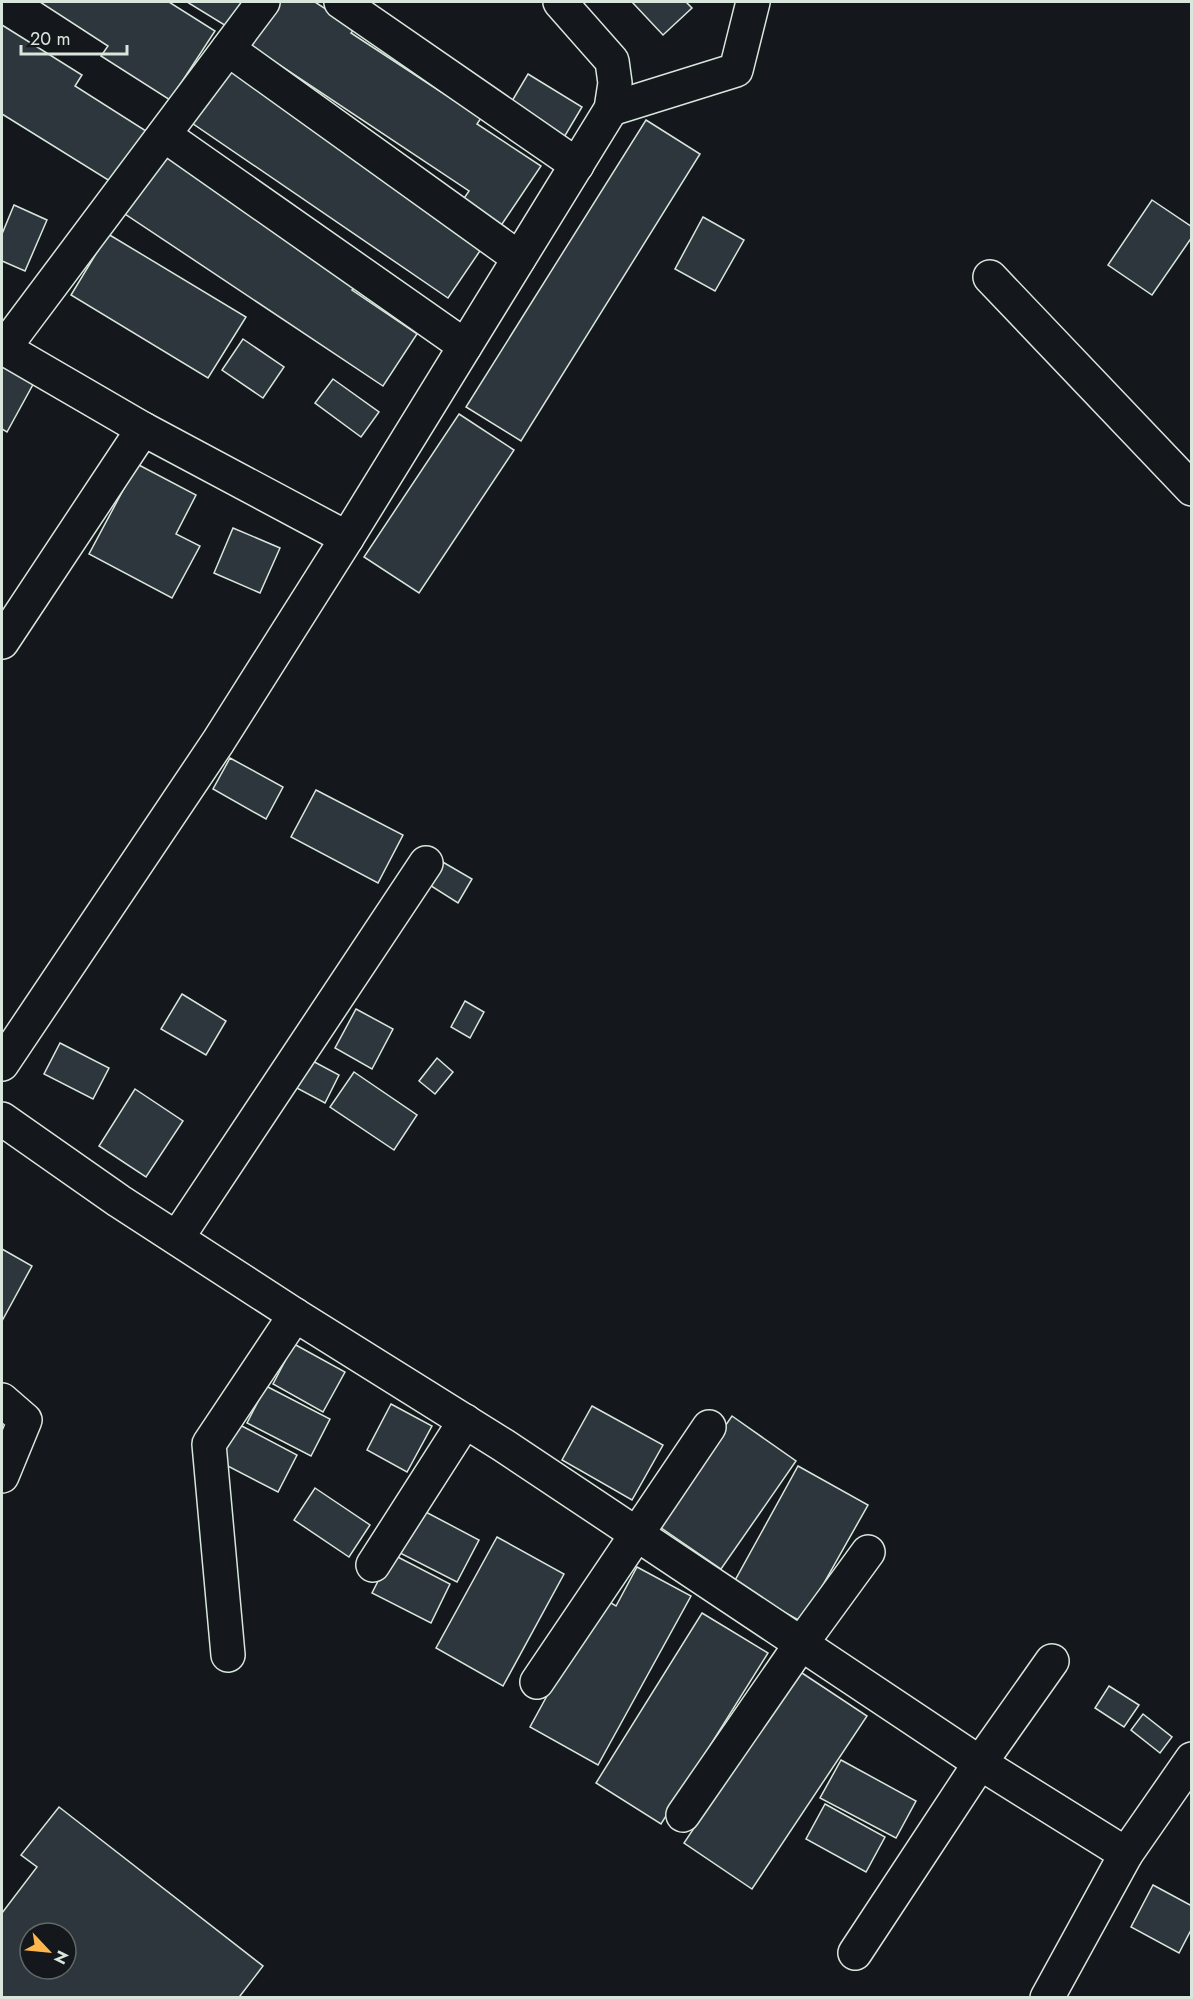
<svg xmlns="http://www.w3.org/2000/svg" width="1193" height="1999" font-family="Jost,sans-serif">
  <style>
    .building { fill: #2c363c; stroke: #d8e6dc; stroke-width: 1.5; fill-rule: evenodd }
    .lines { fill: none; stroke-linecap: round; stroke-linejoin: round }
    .minor-casing { stroke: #d8e6dc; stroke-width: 36 }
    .minor { stroke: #14181c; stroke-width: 33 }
  </style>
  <rect width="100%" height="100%" fill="#14181c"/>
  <!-- building -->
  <g class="building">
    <path d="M40,2H169L215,31L170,100L101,56L108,46Z"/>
    <path d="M187,2H248L231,29Z"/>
    <path d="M276,2H315L355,28L351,33L481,118L477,124L541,166L494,236L456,210L469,191L248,44Z"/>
    <path d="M632,2H686L692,8L663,35Z"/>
    <path d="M2,25L82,75L75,86L146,131L113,183L2,114Z"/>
    <path d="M226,60L488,239L448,298L186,119Z"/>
    <path d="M528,74L582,107L563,139L509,106Z"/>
    <path d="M646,120L700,154L521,441L466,407Z"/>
    <path d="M160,149L356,284L352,290L417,334L383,386L119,210Z"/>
    <path d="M1152,200L1192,227V237L1152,295L1108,265Z"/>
    <path d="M14,205L47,220L25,271L2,261V234Z"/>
    <path d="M703,217L744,240L715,291L675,269Z"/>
    <path d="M108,234L246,317L208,378L71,295Z"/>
    <path d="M243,339L284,367L263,398L222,370Z"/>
    <path d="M2,360L36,379L7,432L2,429Z"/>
    <path d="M333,379L379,412L361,437L315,403Z"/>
    <path d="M459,414L514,450L419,593L364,557Z"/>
    <path d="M137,464L196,495L176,534L200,546L172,598L89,554Z"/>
    <path d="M233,528L280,548L260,593L214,573Z"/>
    <path d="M230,758L283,787L266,819L213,789Z"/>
    <path d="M316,790L403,835L378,883L291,837Z"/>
    <path d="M441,861L472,879L458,903L428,884Z"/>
    <path d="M182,994L226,1021L206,1055L161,1029Z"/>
    <path d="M465,1001L484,1012L470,1038L451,1027Z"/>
    <path d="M356,1009L393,1029L372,1069L335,1048Z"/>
    <path d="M60,1043L109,1068L93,1099L44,1074Z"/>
    <path d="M307,1058L339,1075L325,1103L293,1086Z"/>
    <path d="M437,1058L453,1072L435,1094L419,1081Z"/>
    <path d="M354,1072L417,1115L394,1150L330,1107Z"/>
    <path d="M135,1089L183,1121L146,1177L99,1146Z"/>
    <path d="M2,1249L32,1266L2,1321Z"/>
    <path d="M294,1344L345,1372L323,1412L273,1384Z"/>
    <path d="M266,1386L330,1419L311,1456L247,1423Z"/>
    <path d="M391,1404L432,1426L407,1472L367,1450Z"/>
    <path d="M592,1406L663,1445L632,1500L562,1460Z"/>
    <path d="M732,1416L796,1461L721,1569L657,1525Z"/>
    <path d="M238,1424L297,1455L278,1492L218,1461Z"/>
    <path d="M798,1466L868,1505L802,1622L733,1584Z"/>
    <path d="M315,1488L370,1525L349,1557L294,1520Z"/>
    <path d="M422,1510L479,1540L457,1582L400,1553Z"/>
    <path d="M497,1537L564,1574L503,1686L436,1648Z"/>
    <path d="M392,1554L450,1584L431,1623L372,1593Z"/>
    <path d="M637,1567L691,1596L598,1765L530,1727L601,1597L616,1606Z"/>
    <path d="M702,1613L768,1653L661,1824L596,1783Z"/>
    <path d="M799,1671L867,1716L752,1889L684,1843Z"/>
    <path d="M1109,1686L1139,1705L1124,1727L1095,1708Z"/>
    <path d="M1143,1714L1172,1737L1160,1753L1131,1730Z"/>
    <path d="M841,1760L916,1801L896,1838L820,1798Z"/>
    <path d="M825,1804L885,1837L866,1872L806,1839Z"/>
    <path d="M59,1807L263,1966L240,1996L242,1998H2V1913L37,1867L21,1855ZM30,1933H66V1969H30Z"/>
    <path d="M1153,1885L1192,1906V1928L1179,1953L1131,1927Z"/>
  </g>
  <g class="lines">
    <!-- minor casing -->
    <g class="minor-casing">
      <g id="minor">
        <path d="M341,2L577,165"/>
        <path d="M228,49L519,258"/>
        <path d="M611,109L736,70L753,2"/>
        <path d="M164,135L465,346"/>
        <path d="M990,277L1192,489"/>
        <path d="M2,347L143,429L347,538"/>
        <path d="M4,348L263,2"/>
        <path d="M2,642L143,429"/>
        <path d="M2,1064L218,742L347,538L611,109L615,83L612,61L560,2"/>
        <path d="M2,1119L119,1201L295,1315L503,1445L980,1763L1126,1854"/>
        <path d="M177,1238L426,863"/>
        <path d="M2,1400L25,1420L2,1476"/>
        <path d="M373,1565L465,1421"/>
        <path d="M228,1655L209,1444L295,1315"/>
        <path d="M537,1682L709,1427"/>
        <path d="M683,1815L801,1644L868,1552"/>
        <path d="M855,1953L980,1763L1052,1661"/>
        <path d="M1047,1998L1126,1854L1192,1759"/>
      </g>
    </g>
    <!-- minor -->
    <use href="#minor" class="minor"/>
  </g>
  <!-- border -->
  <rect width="1193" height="1999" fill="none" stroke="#d8e6dc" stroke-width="6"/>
  <!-- north arrow -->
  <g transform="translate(48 1951) rotate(116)"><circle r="28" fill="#14181c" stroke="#626a69" stroke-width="1.5"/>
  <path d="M0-4.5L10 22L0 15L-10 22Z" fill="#ffb74d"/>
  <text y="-9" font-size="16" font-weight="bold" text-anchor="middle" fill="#d8e6dc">N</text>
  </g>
  <!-- scale -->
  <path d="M21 45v9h106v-9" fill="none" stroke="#d8e6dc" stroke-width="3"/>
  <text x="30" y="45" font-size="18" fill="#d8e6dc" stroke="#14181c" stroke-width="4.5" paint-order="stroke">20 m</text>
</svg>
